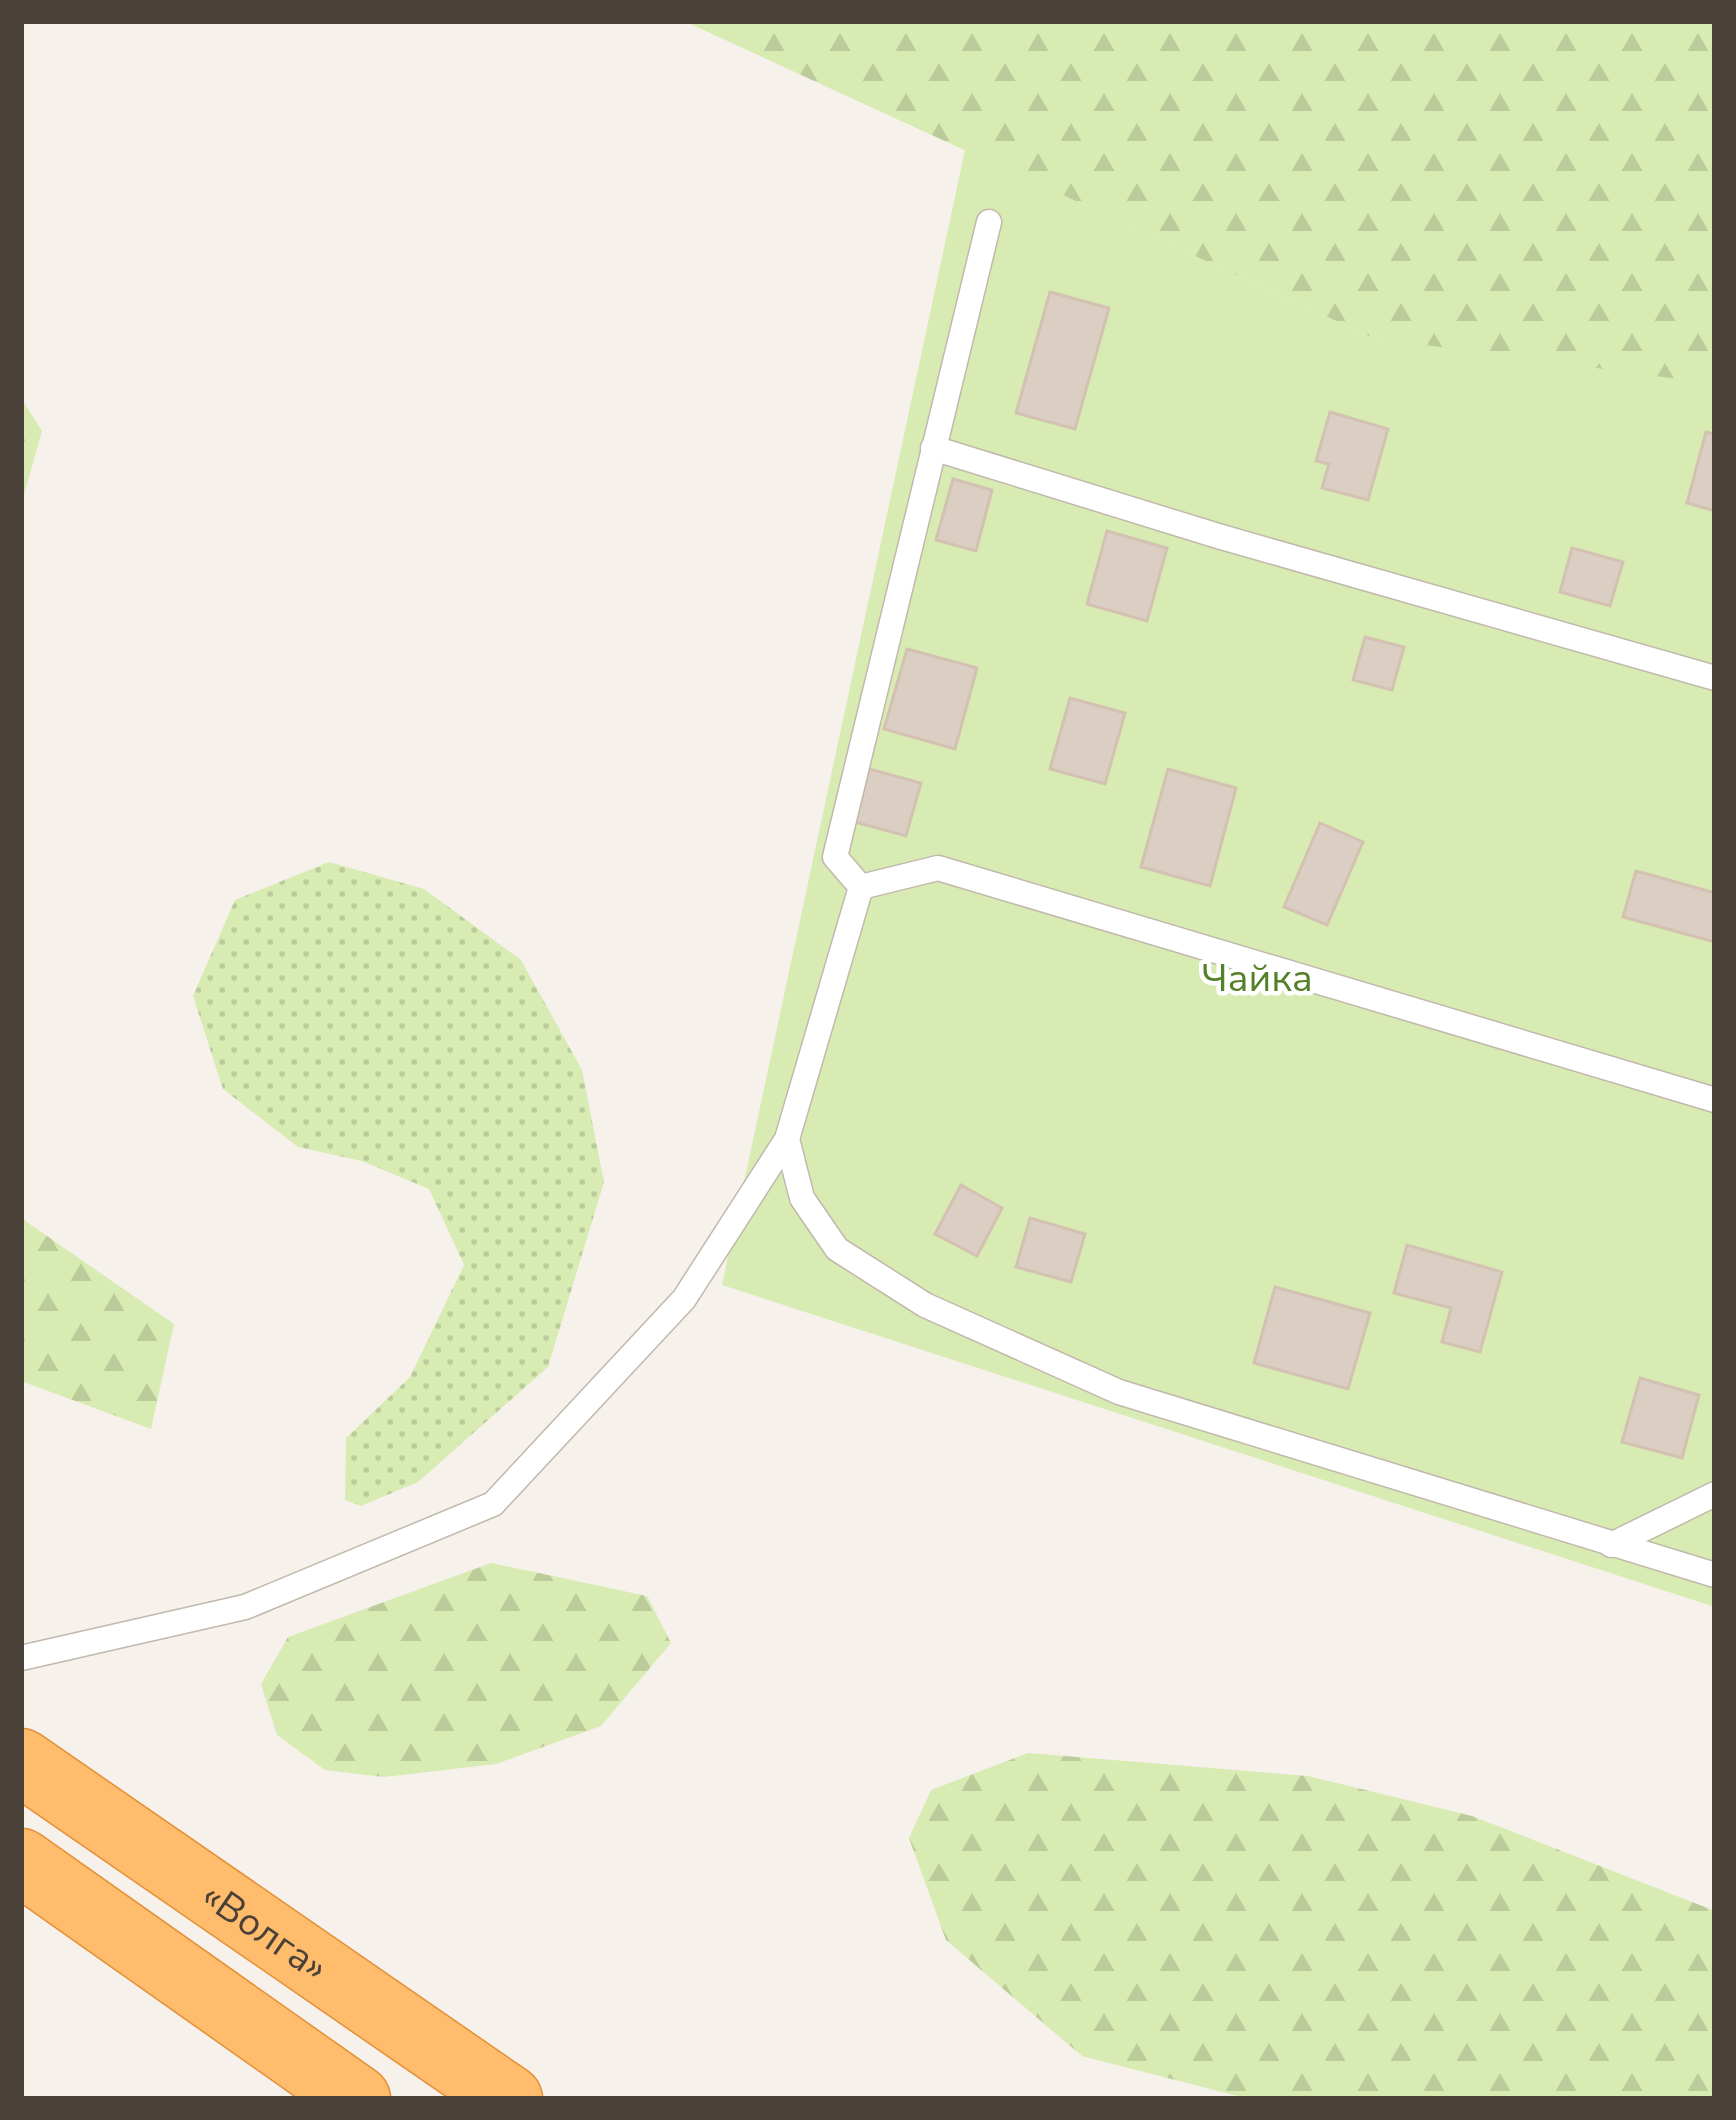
<svg xmlns="http://www.w3.org/2000/svg" width="1736" height="2120" font-family="'Nunito Sans',sans-serif">
  <style>
    .grass { fill: url(#grass-dots) }
    .forest { fill: url(#forest-firs) }
    .green { fill: #d8ebb2 }
    .building { fill: #dbcec2; stroke: #d3c2b2; stroke-width: 3 }
    .lines { fill: none; stroke-linecap: round; stroke-linejoin: round }
    .lane-casing { stroke: #c2b8ac; stroke-width: 27 }
    .highway-casing { stroke: #e48f36; stroke-width: 69 }
    .lane { stroke: #fff; stroke-width: 24 }
    .highway { stroke: #ffbc6c; stroke-width: 66 }
    .labels { text-anchor: middle; stroke-width: 9; stroke-linejoin: round; paint-order: stroke }
    .park-label { font-size: 39px; fill: #548027; stroke: #fff }
    .street-label { font-size: 39px; fill: #4a4138; stroke: #fff }
  </style>
  <defs>
    <pattern id="grass-dots" width="8" height="8" patternUnits="userSpaceOnUse" patternTransform="scale(3)"><rect width="8" height="8" fill="#d8ebb2"/><path d="M2 2h.1M6 6h.1" fill="none" stroke="#bbcb9a" stroke-width="1.8" stroke-linecap="round"/></pattern>
    <pattern id="forest-firs" width="22" height="20" patternUnits="userSpaceOnUse" patternTransform="scale(3)"><rect width="22" height="20" fill="#d8ebb2"/><path d="M5 1l3.5 6h-7zM16 11l3.5 6h-7z" fill="#bbcb9a"/></pattern>
  </defs>
  <rect width="100%" height="100%" fill="#f6f1eb"/>
  <!-- grass -->
  <path class="grass" d="M329,862L424,889L521,960L582,1070L604,1182L548,1367L418,1482L361,1506L345,1500L346,1438L410,1377L464,1265L429,1189L362,1161L298,1147L223,1089L193,996L235,900Z"/>
  <!-- forest -->
  <g class="forest">
    <path d="M684,21H1715V389L1373,338Z"/>
    <path d="M21,398L42,431L21,505Z"/>
    <path d="M21,1218L174,1324L151,1429L21,1381Z"/>
    <path d="M491,1563L647,1596L671,1643L601,1726L496,1764L384,1777L325,1770L277,1735L261,1684L288,1637Z"/>
    <path d="M1028,1753L1308,1776L1472,1816L1715,1911V2099H1249L1082,2056L946,1940L909,1838L931,1790Z"/>
  </g>
  <!-- green -->
  <path class="green" d="M965,150L1373,338L1715,384V1607L722,1285Z"/>
  <!-- building -->
  <g class="building">
    <path d="M1050,292L1109,308L1075,429L1016,413Z"/>
    <path d="M1330,412L1388,429L1368,500L1322,488L1329,464L1316,461Z"/>
    <path d="M1706,432L1715,434V511L1687,503Z"/>
    <path d="M953,479L992,490L976,551L936,540Z"/>
    <path d="M1107,531L1167,548L1147,621L1087,604Z"/>
    <path d="M1572,548L1623,562L1610,606L1560,592Z"/>
    <path d="M1365,637L1404,647L1392,690L1353,680Z"/>
    <path d="M907,649L977,668L955,749L884,729Z"/>
    <path d="M1070,698L1125,713L1105,784L1050,769Z"/>
    <path d="M869,769L921,783L906,836L855,822Z"/>
    <path d="M1168,769L1236,788L1210,886L1141,867Z"/>
    <path d="M1320,823L1363,842L1327,925L1284,907Z"/>
    <path d="M1636,871L1715,893V942L1623,917Z"/>
    <path d="M961,1185L1002,1208L977,1256L935,1234Z"/>
    <path d="M1030,1218L1085,1234L1071,1282L1016,1267Z"/>
    <path d="M1407,1245L1502,1272L1480,1352L1442,1342L1451,1308L1394,1293Z"/>
    <path d="M1275,1287L1370,1313L1348,1389L1254,1363Z"/>
    <path d="M1640,1378L1699,1395L1682,1458L1622,1442Z"/>
  </g>
  <g class="lines">
    <!-- lane casing -->
    <g class="lane-casing">
      <g id="lane">
        <path d="M933,448L1218,536L1715,678"/>
        <path d="M861,887L938,868L1715,1100"/>
        <path d="M787,1139L802,1198L837,1249L925,1305L1119,1392L1715,1575"/>
        <path d="M1611,1545L1715,1494"/>
        <path d="M21,1658L245,1607L493,1504L684,1299L787,1139L861,887L835,857L989,222"/>
      </g>
    </g>
    <!-- highway casing -->
    <g class="highway-casing">
      <g id="highway">
        <path id="s1" d="M21,1762L509,2099"/>
        <path d="M21,1862L357,2099"/>
      </g>
    </g>
    <!-- lane -->
    <use href="#lane" class="lane"/>
    <!-- highway -->
    <use href="#highway" class="highway"/>
  </g>
  <g class="labels">
    <!-- park labels -->
    <g class="park-label">
      <text x="1257" y="991">Чайка</text>
    </g>
    <!-- street labels -->
    <g class="street-label">
      <text dy="14" stroke="none"><textPath href="#s1" startOffset="297">«Волга»</textPath></text>
    </g>
  </g>
  <!-- border -->
  <rect width="1736" height="2120" fill="none" stroke="#4a4138" stroke-width="48"/>
</svg>
